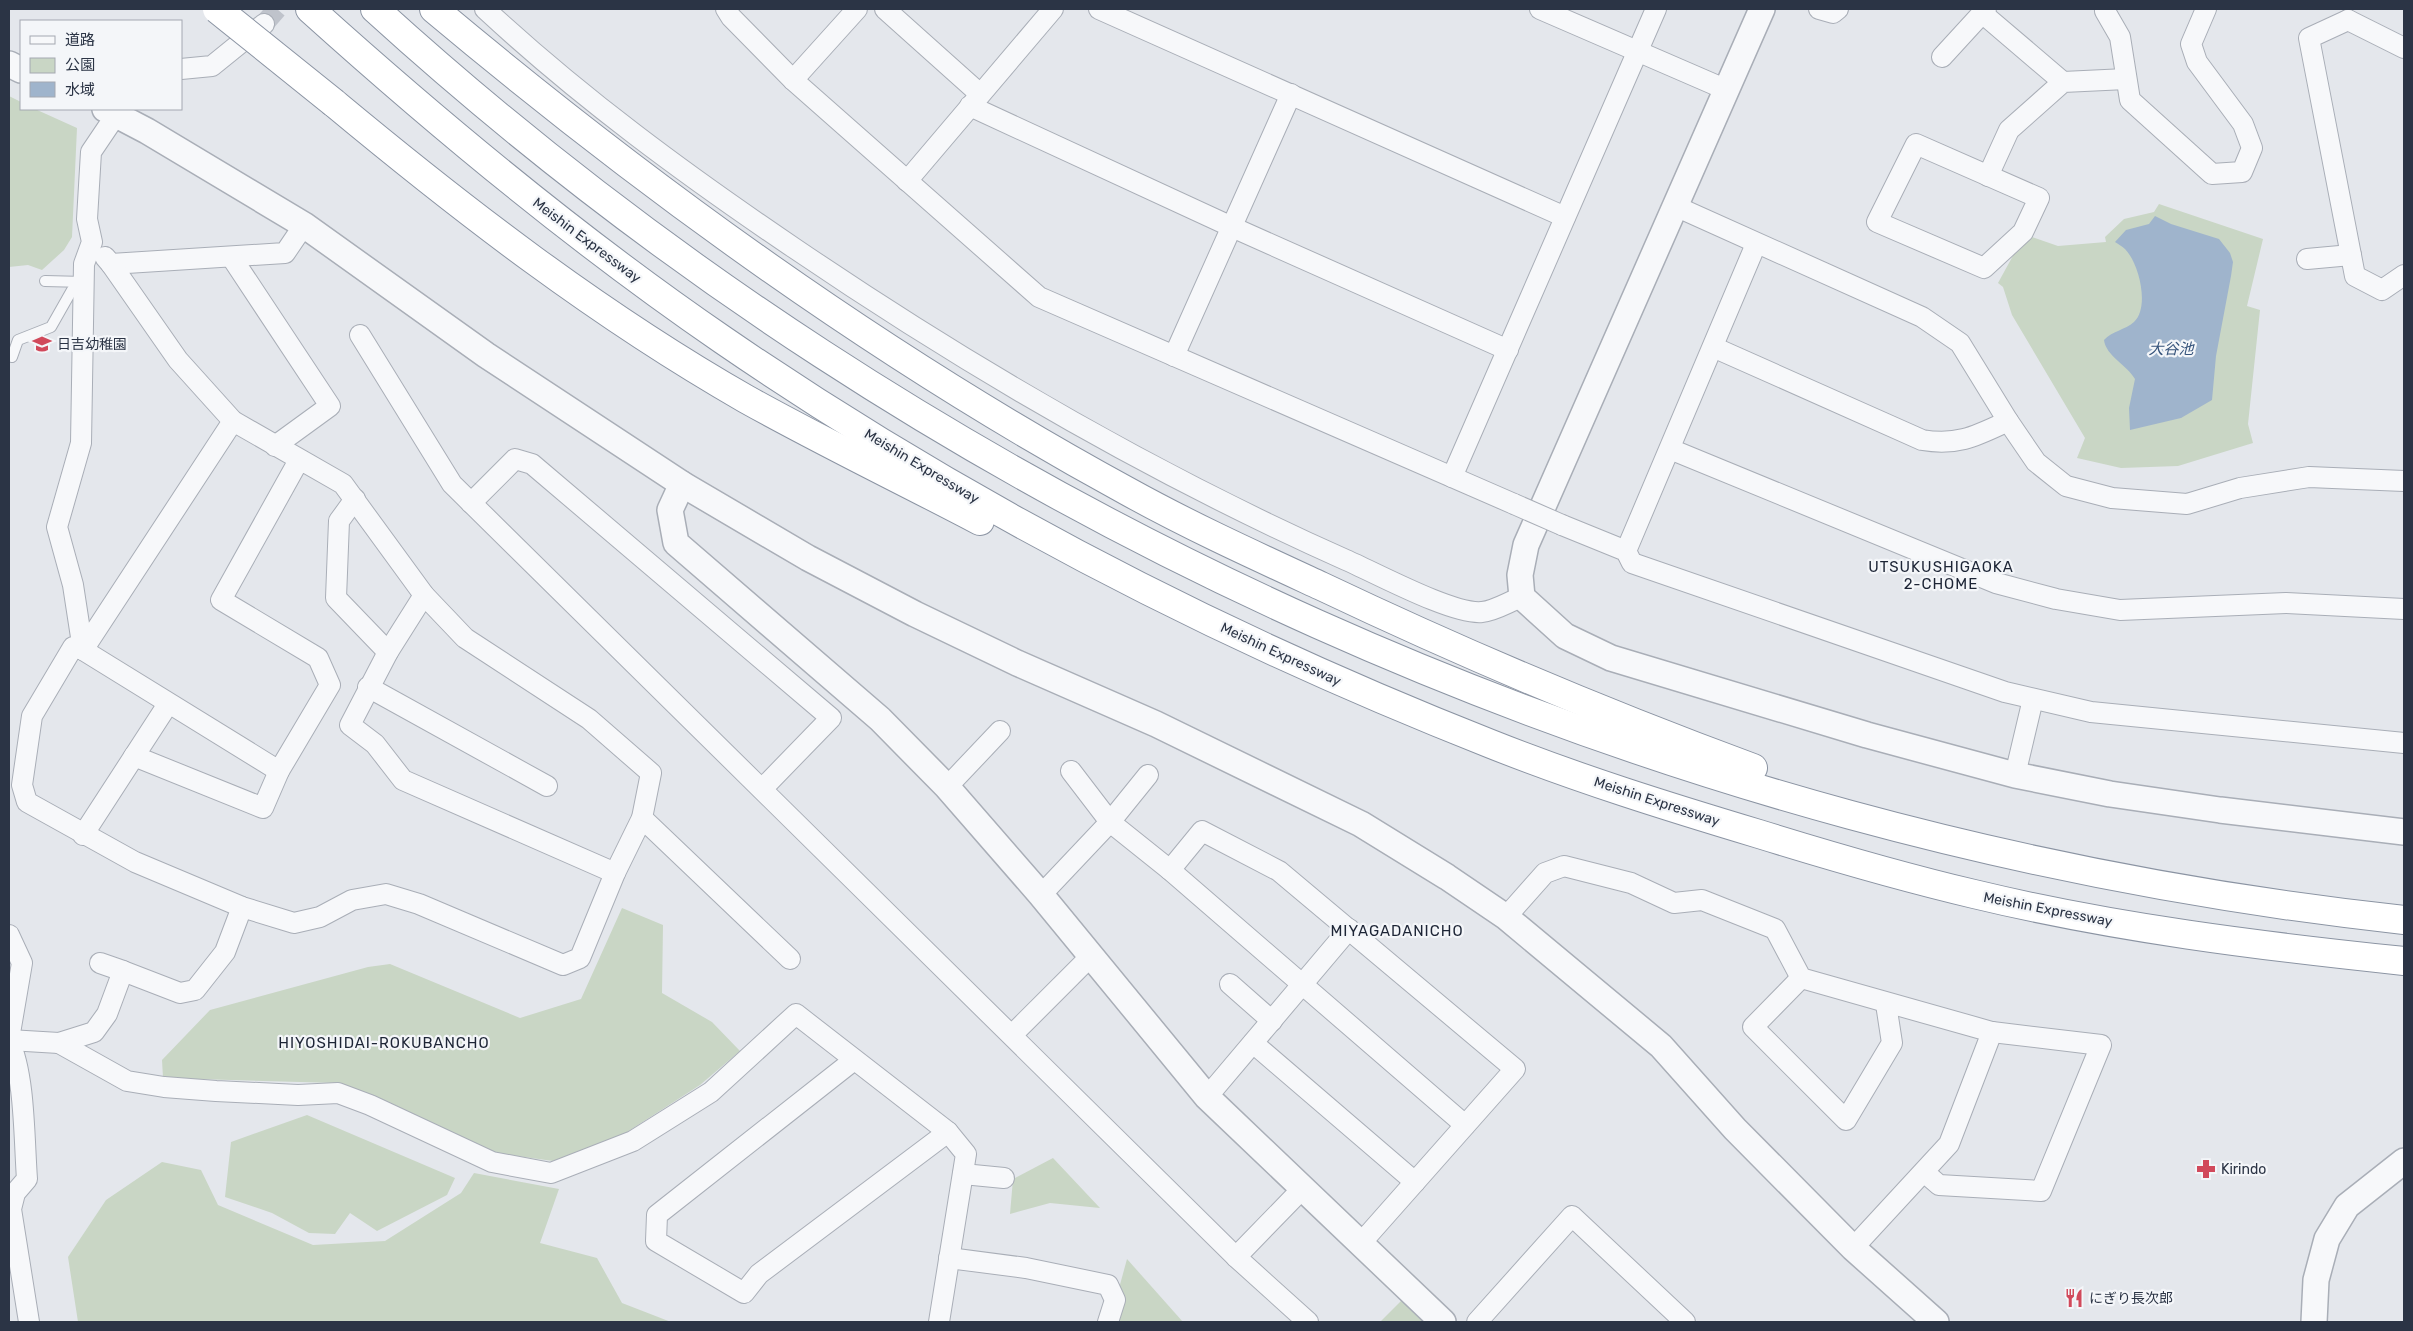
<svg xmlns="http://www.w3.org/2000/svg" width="2413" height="1331" font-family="Rubik,'Noto Sans JP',sans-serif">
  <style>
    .green { fill: #c9d6c5 }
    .water { fill: #9fb4cc }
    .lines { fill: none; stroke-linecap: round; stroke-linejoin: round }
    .minor-tunnel { stroke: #bfc3cb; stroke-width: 20; stroke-dasharray: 20 10; stroke-linecap: butt }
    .service-casing { stroke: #a9aeb7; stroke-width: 12 }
    .minor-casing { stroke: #a9aeb7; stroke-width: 22 }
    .tertiary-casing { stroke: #a9aeb7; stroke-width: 28 }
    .motorway-casing { stroke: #8b94a3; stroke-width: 30 }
    .service { stroke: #f7f8fa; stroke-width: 10 }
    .minor { stroke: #f7f8fa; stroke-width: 20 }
    .tertiary { stroke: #f7f8fa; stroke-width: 25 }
    .motorway { stroke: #fff; stroke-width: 28 }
    .minor-bridge-casing { stroke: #a9aeb7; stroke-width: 22; stroke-linecap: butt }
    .motorway-bridge-casing { stroke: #8b94a3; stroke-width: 30; stroke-linecap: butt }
    .minor-bridge { stroke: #f7f8fa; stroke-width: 20 }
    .motorway-bridge { stroke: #fff; stroke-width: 28 }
    .labels { text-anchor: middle; stroke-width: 4.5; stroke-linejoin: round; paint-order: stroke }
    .street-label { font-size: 14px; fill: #2b3445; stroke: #f4f6f9 }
    .poi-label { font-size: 14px; fill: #2b3445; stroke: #f4f6f9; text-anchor: start }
    .water-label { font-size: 15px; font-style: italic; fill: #34527a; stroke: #f4f6f9 }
    .neighbourhood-label { font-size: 15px; letter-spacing: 1px; fill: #1d2536; stroke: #f4f6f9 }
  </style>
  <rect width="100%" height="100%" fill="#e4e7ec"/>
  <!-- green -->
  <g class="green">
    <path d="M9,96L21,102V109H35L77,128L72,237L64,250L42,270L28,265L9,267Z"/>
    <path d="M2159,204L2263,239L2247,306L2260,310L2248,424L2253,443L2178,466L2121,468L2077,458L2085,438L2012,315L2003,287L1998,283L2015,252L2029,236L2058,246L2106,242L2105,237L2124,219L2154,212Z"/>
    <path d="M622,908L663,925L662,993L712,1022L740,1051L700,1085L624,1134L553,1161L495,1153L336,1083L163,1078L162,1060L210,1010L368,967L390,964L520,1018L581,999Z"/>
    <path d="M307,1115L455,1178L447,1195L377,1231L350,1213L335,1234L309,1233L272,1213L225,1197L231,1142Z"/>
    <path d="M1053,1158L1100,1208L1050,1203L1010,1214L1013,1179Z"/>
    <path d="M162,1162L201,1170L218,1205L313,1245L385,1241L461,1193L474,1173L559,1189L540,1243L597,1258L622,1303L671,1322H78L68,1257L106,1200Z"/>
    <path d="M1127,1259L1183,1322H1113L1118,1292Z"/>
    <path d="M1402,1300L1425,1322H1380Z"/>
  </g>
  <!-- water -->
  <path class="water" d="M2155,216L2171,224L2219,239L2230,253L2233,262L2231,276L2216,356L2212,400L2181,418L2130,430L2129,408L2135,379C2127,365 2106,356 2104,340C2112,331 2125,330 2134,322C2150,307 2139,263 2125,249C2122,246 2118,244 2115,242L2126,230L2149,224Z"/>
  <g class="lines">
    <!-- minor-tunnel -->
    <path class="minor-tunnel" d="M264,24L277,9"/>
    <!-- service casing -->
    <g class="service-casing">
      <g id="service">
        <path d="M45,281L84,282"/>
        <path d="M12,357L18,340L51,327L72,290L84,282"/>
      </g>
    </g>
    <!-- minor casing -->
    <g class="minor-casing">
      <g id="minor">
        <path d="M485,9C581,98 686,175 794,248C969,367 1153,474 1346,560C1376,573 1453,615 1482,612C1495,611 1510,601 1522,597"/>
        <path d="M726,9L731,17L793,80L1039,297L1514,504"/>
        <path d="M885,9L980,94"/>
        <path d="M1099,9L1565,217"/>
        <path d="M1540,9L1727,90"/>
        <path d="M1819,9L1833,13L1838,9"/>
        <path d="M2106,9L2105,11L2120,37L2130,100L2212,174L2242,172L2252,148L2243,124L2197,62L2191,44L2206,9"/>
        <path d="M1982,13L2063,82"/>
        <path d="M2348,20L2309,38L2355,276L2382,290L2404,275"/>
        <path d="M2348,20L2404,48"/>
        <path d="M1942,57L1986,9"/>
        <path d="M181,69L212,66L264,24"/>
        <path d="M793,80L857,9"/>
        <path d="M970,106L1232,227L1508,350"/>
        <path d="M1916,144L2039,198L2023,232L1984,268L1877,222Z"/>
        <path d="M1988,176L2009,130L2063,82L2126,79"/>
        <path d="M907,181L1053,9"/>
        <path d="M1675,206L1922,317L1960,343L2008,421L2036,462L2066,486L2112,498L2187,504L2240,488L2309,477L2404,481"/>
        <path d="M105,257L111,264L285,253L304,225"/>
        <path d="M232,258L330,406L275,446"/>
        <path d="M2307,259L2351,255"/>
        <path d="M111,264L178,360L233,421L343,484L424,595L465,638L589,719L651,773L642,818L615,873L580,958L563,965L419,904L386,894L352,900L320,917L294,923L242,907L135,862L27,802L22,785L32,716L73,647L83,650L279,771L330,685L318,658L221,600L299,460"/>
        <path d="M360,335L452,484L1236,1257L1308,1322"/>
        <path d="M1713,347L1922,440C1958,446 1976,436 2008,421"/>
        <path d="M1174,356L1291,94"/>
        <path d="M1670,449L1996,583L2056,599L2120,610L2286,603L2404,609"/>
        <path d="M1452,477L1656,9"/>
        <path d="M355,499L339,521L336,598L388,652"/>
        <path d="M471,503L515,459L532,464L831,718L762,789"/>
        <path d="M1562,525L1626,551L1632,563L2005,692L2091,712L2404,743"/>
        <path d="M1626,551L1756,244"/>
        <path d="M424,595L388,652L350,725L375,744L403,780L615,873"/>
        <path d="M83,650L73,585L57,527L81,443L84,264L92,242L87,219L91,152L120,109"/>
        <path d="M83,650L233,421"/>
        <path d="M368,687L547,786"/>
        <path d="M134,756L263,808L279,771"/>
        <path d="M1071,771L1110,822L1170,870L1465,1125"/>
        <path d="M2015,775L2033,699"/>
        <path d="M947,787L1000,731"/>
        <path d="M642,818L790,959"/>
        <path d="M83,835L168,704"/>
        <path d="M1170,870L1202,831L1279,871L1515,1069L1361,1243"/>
        <path d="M1041,895L1110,822L1148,775"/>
        <path d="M1506,917L1545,873L1564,866L1631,883L1674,903L1702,900L1775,929L1801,978L1992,1032L2101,1045L2041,1191L1939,1185L1924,1172"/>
        <path d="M9,935L22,963L9,1039"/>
        <path d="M100,963L123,971"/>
        <path d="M1801,978L1753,1027L1846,1120L1892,1043L1886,1004"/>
        <path d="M1230,984L1272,1021"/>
        <path d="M1012,1035L1091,956"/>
        <path d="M9,1040L59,1043L94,1032L107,1014L123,971L180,993L195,990L225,952L242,907"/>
        <path d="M9,1041C25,1075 24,1139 27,1179L15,1193L11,1209L29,1322"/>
        <path d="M59,1043L127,1081L164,1087L216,1091L298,1095L338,1093L370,1105L492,1162L551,1173L633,1141L711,1092L796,1014L948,1132L966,1154L939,1322"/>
        <path d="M1253,1043L1415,1182"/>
        <path d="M854,1060L657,1215L656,1241L744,1293L759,1274L948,1132"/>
        <path d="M1207,1097L1349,929"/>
        <path d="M963,1174L1004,1178"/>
        <path d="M1853,1248L1949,1144L1992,1032"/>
        <path d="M1236,1257L1303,1188"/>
        <path d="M949,1258L1026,1268L1108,1285L1115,1300L1108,1322"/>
        <path d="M1477,1322L1572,1216L1685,1322"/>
      </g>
    </g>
    <!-- tertiary casing -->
    <g class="tertiary-casing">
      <g id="tertiary">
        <path d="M1762,9L1526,545L1520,575L1522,597L1565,636L1611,658L1867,735L2015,775L2110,794L2220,810L2404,832"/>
        <path d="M9,64L21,70"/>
        <path d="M105,109L147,131L304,225L486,355L682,484L808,558L915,614L1017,663L1156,724L1361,824L1447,877L1506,917L1661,1046L1735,1129L1853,1248L1936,1322"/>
        <path d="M682,484L670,510L676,543L880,719L947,787L1041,895L1207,1097L1443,1322"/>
        <path d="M2314,1322L2316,1280L2327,1239L2347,1206L2404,1161"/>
      </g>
    </g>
    <!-- motorway casing -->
    <g class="motorway-casing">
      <g id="motorway">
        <path d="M310,9C441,127 577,240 723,340C962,504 1222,638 1491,744C1579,779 1669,807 1759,834C1830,856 1902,877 1974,894C2115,928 2260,946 2404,961"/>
        <path d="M375,9C932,516 1656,839 2404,920"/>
        <path d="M434,9C650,190 879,356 1127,491C1190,526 1256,556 1321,586C1462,653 1606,714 1753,768"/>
        <path d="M334,103C464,211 599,315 746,399C823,442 902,480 980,521"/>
      </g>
    </g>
    <!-- service -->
    <use href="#service" class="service"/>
    <!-- minor -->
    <use href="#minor" class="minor"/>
    <!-- tertiary -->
    <use href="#tertiary" class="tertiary"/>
    <!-- motorway -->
    <use href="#motorway" class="motorway"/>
    <!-- minor-bridge casing -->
    <g class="minor-bridge-casing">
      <path id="minor-bridge" d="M1514,504L1562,525"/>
    </g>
    <!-- motorway-bridge casing -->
    <g class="motorway-bridge-casing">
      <path id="motorway-bridge" d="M217,9L334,103"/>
    </g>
    <!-- minor-bridge -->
    <use href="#minor-bridge" class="minor-bridge"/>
    <!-- motorway-bridge -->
    <use href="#motorway-bridge" class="motorway-bridge"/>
  </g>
  <!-- icons -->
  <defs>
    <g id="school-bare" transform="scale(1.5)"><path d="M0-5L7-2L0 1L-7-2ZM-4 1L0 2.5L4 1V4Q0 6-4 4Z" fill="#d1495b" stroke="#f4f6f9" stroke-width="2.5" paint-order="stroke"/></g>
    <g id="pharmacy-bare" transform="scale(1.5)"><path d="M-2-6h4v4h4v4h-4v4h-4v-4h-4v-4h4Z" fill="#d1495b" stroke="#f4f6f9" stroke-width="2.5" paint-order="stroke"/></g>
    <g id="restaurant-bare" transform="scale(1.5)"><path d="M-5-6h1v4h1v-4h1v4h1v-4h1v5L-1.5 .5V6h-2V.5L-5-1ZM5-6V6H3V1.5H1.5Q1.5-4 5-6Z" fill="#d1495b" stroke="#f4f6f9" stroke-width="2.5" paint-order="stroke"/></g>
  </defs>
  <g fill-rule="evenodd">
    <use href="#school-bare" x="42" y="344"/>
    <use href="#pharmacy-bare" x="2206" y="1169"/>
    <use href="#restaurant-bare" x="2074" y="1298"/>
  </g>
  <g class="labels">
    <!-- street labels -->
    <g class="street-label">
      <text transform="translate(587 240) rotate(37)" y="5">Meishin Expressway</text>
      <text transform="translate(922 466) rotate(31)" y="5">Meishin Expressway</text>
      <text transform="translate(1281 654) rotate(25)" y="5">Meishin Expressway</text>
      <text transform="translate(1657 801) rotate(18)" y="5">Meishin Expressway</text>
      <text transform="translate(2048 909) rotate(11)" y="5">Meishin Expressway</text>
    </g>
    <!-- poi labels -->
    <g class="poi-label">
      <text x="57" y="349">日吉幼稚園</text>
      <text x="2221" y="1174">Kirindo</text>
      <text x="2089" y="1303">にぎり長次郎</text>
    </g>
    <!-- water labels -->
    <g class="water-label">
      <text x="2171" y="354">大谷池</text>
    </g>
    <!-- neighbourhood labels -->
    <g class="neighbourhood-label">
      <text x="1941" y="572">UTSUKUSHIGAOKA<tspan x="1941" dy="17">2-CHOME</tspan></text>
      <text x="1397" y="936">MIYAGADANICHO</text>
      <text x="384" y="1048">HIYOSHIDAI-ROKUBANCHO</text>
    </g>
  </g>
  <!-- border -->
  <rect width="2413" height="1331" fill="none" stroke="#2b3445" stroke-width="20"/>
  <!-- legend -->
  <rect x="20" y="20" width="162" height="90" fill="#f4f6f9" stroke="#a4a8b1"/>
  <rect x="30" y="36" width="25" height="8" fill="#f7f8fa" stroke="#a4a8b1"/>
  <text x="65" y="45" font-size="15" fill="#2b3445">道路</text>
  <rect x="30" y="58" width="25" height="15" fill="#c9d6c5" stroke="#a4a8b1"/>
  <text x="65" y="70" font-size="15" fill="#2b3445">公園</text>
  <rect x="30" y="82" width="25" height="15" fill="#9fb4cc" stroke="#a4a8b1"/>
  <text x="65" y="95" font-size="15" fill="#2b3445">水域</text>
</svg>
